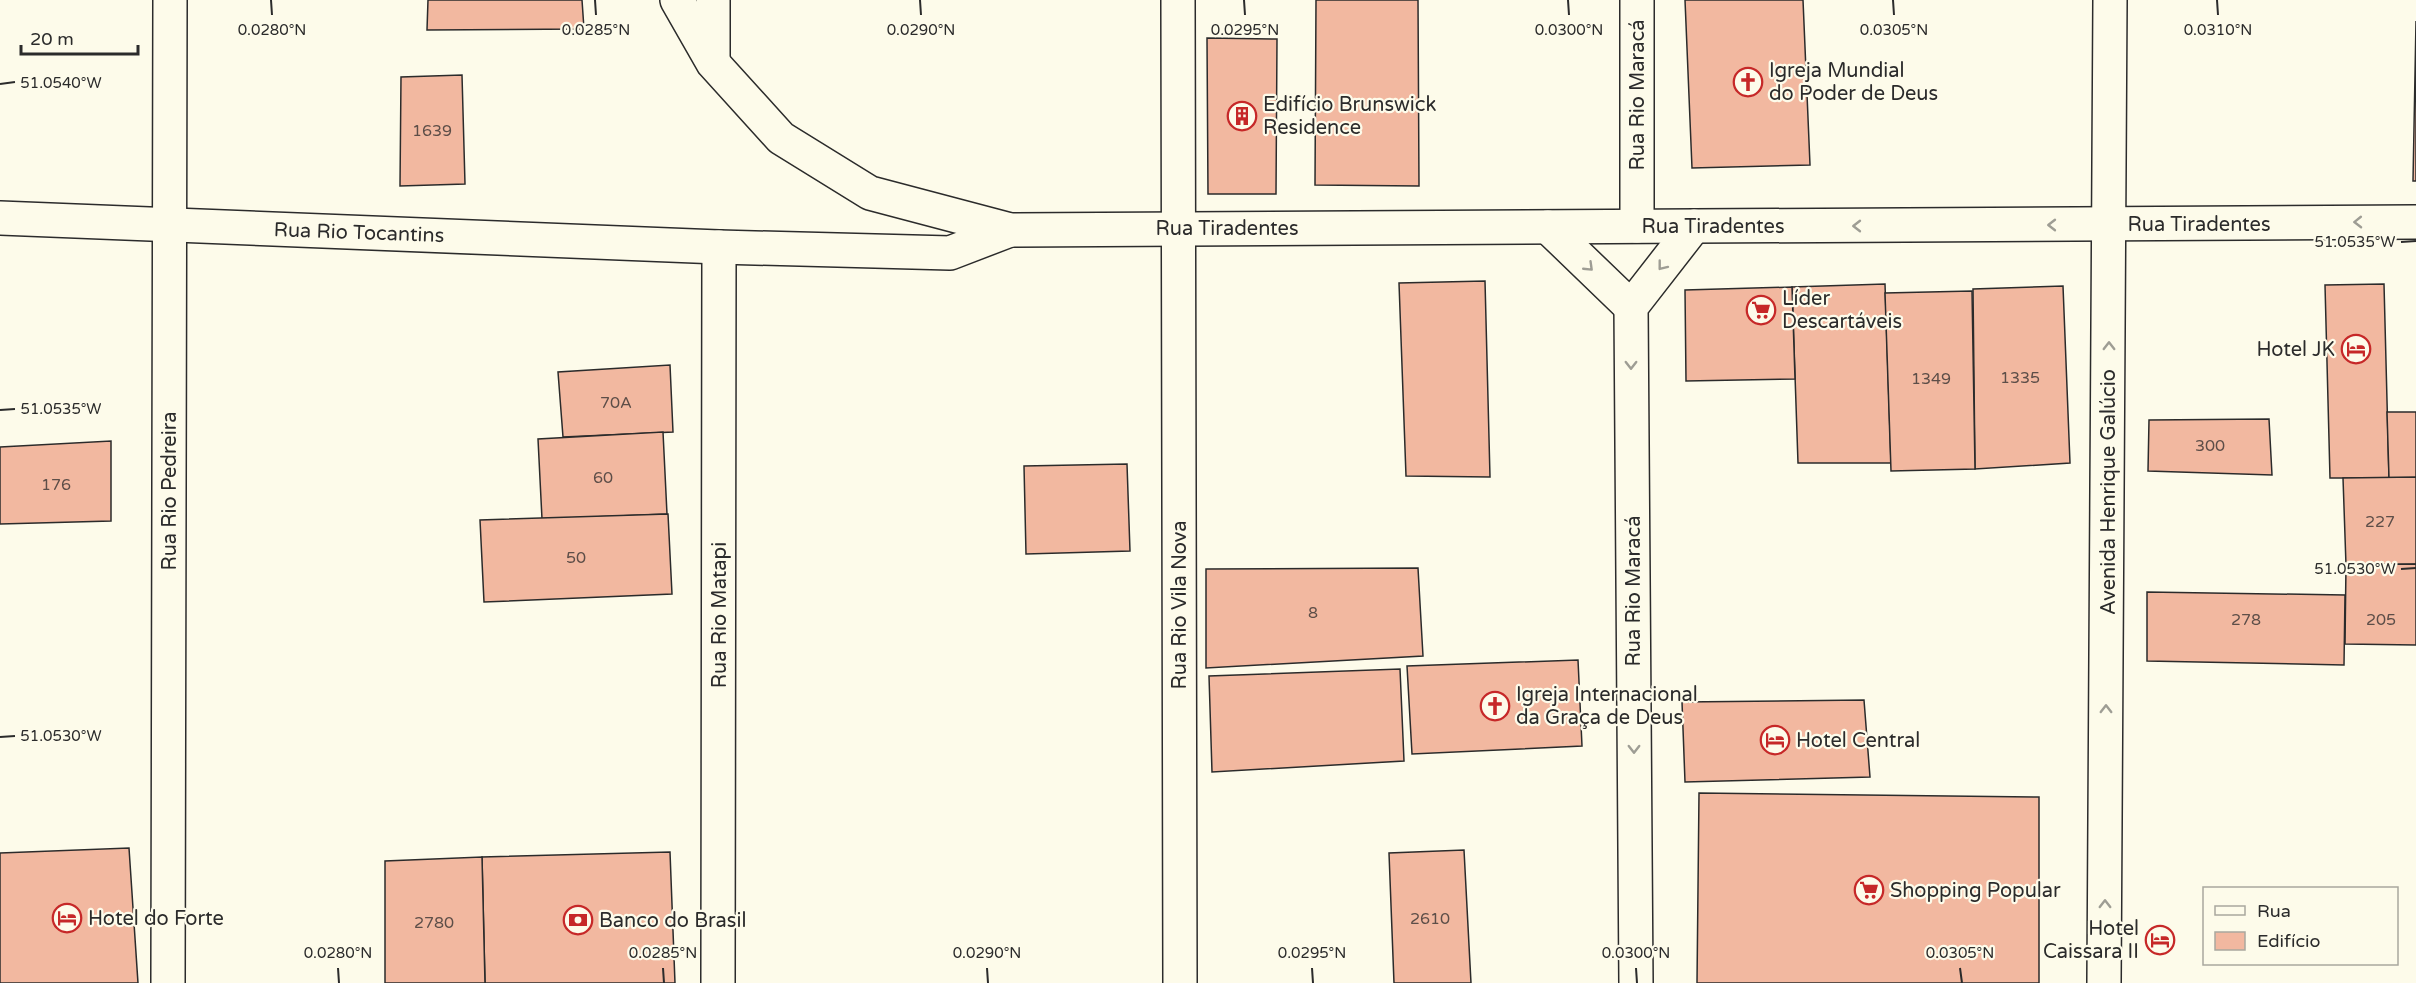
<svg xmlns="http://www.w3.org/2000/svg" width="2416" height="983" font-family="'Varela Round',sans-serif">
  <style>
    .building { fill: #f2b8a0; stroke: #2b2b2b; stroke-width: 1.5 }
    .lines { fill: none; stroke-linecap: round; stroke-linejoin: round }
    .minor-casing { stroke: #2b2b2b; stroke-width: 36 }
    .minor { stroke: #fdfbea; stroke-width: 33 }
    .oneway { stroke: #9e9d94 }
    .ticks { fill: none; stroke: #2b2b2b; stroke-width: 2 }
    .labels { text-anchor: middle; stroke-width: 4.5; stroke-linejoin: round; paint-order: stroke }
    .number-label { font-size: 16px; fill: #5d4e48 }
    .poi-label { font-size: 20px; fill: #2b2b2b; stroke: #fdfbea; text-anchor: start }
    .street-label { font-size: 20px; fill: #2b2b2b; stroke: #fdfbea }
    .ticks-label { font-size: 15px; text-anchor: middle; fill: #2b2b2b; stroke: #fdfbea; stroke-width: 4.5; stroke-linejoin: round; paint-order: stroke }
  </style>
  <rect width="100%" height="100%" fill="#fdfbea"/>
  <!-- building -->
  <g class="building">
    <path d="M428,0H582L584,29L427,30Z"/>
    <path d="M1316,0H1418L1419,186L1315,185Z"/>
    <path d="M1685,0H1803L1810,165L1692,168Z"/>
    <path d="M2416,21V181H2413Z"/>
    <path d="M1207,38L1277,39L1276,194H1208Z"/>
    <path d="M462,75L465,184L400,186L401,77Z"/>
    <path d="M1485,281L1490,477L1406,476L1399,283Z"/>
    <path d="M1885,284L1891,463H1798L1792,287Z"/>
    <path d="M2384,284L2389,478H2330L2325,285Z"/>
    <path d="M2063,286L2070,463L1975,469L1973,289Z"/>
    <path d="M1792,287L1795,379L1686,381L1685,290Z"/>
    <path d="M1972,291L1975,469L1891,471L1885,293Z"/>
    <path d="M670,365L673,432L563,437L558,372Z"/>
    <path d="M2387,412H2416V478H2389Z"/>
    <path d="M2269,419L2272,475L2148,471L2149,420Z"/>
    <path d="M663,432L667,514L542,519L538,439Z"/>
    <path d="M111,441V521L0,524V447Z"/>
    <path d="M1127,464L1130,551L1026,554L1024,466Z"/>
    <path d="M2416,477V564L2346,565L2343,478Z"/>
    <path d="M668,514L672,594L484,602L480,520Z"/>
    <path d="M2416,564V645L2345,644L2346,565Z"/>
    <path d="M1418,568L1423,656L1206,668V569Z"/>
    <path d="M2147,592L2345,595L2344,665L2147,661Z"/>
    <path d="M1578,660L1582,746L1412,754L1407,666Z"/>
    <path d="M1400,669L1404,761L1212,772L1209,676Z"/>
    <path d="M1864,700L1870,777L1685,782L1682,702Z"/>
    <path d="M1699,793L2039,797V983H1697Z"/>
    <path d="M129,848L138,983H0V853Z"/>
    <path d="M1464,850L1471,983H1394L1389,853Z"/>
    <path d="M670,852L675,983H485L482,857Z"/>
    <path d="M482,857L485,983H385V861Z"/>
  </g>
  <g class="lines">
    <!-- minor casing -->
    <g class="minor-casing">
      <g id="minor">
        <path d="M677,0L713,63L781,138L870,193L1010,230L2416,222"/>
        <path d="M713,0V61"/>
        <path d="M1178,0L1180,983"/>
        <path d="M0,218L719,247L950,253L1010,230"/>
        <path d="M1637,226V0"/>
        <path d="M1548,227L1631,307"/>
        <path d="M168,983L170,0"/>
        <path d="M718,983L719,247"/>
        <path d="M1636,983L1631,307L1694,226"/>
        <path d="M2104,983L2110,0"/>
      </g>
    </g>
    <!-- minor -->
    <use href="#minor" class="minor"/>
  </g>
  <!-- one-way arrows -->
  <defs><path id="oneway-chevron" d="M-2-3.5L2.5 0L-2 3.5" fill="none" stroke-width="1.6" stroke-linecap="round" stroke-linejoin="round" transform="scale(1.5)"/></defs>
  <g class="oneway">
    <use href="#oneway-chevron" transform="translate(2358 222) rotate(179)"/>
    <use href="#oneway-chevron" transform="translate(2052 225) rotate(180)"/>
    <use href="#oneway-chevron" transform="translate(1857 226) rotate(180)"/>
    <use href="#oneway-chevron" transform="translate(1662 266) rotate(128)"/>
    <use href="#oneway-chevron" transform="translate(1589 267) rotate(44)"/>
    <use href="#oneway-chevron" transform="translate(2109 346) rotate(-90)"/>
    <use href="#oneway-chevron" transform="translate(1631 365) rotate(90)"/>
    <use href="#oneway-chevron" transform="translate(2106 709) rotate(-90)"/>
    <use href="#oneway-chevron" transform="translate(1634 749) rotate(90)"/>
    <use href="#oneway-chevron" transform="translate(2105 904) rotate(-90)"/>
  </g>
  <!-- ticks -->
  <path class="ticks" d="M271,0L272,15M595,0L596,15M920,0L921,15M1244,0L1245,15M1568,0L1569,15M1893,0L1894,15M2217,0L2218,15M0,84L15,82M2401,242L2416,241M0,410L15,409M2401,569L2416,568M0,737L15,736M338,968L339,983M663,968L664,983M987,968L988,983M1312,968L1313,983M1636,968L1637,983M1960,968L1962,983"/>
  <!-- icons -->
  <defs>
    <g id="church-ring" transform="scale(1.5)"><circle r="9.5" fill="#fdfbea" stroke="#c62828" stroke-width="1.5"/><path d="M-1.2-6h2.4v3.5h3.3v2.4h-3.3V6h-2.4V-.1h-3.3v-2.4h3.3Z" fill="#c62828"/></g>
    <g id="building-ring" transform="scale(1.5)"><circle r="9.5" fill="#fdfbea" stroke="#c62828" stroke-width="1.5"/><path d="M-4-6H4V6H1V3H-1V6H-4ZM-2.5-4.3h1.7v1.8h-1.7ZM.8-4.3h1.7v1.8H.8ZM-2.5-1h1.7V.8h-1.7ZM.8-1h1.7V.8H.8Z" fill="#c62828"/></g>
    <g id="supermarket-ring" transform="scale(1.5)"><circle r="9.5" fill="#fdfbea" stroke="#c62828" stroke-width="1.5"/><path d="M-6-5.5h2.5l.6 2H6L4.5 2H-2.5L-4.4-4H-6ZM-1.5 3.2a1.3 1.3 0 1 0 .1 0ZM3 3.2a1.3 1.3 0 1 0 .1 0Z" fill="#c62828"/></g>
    <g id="hotel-ring" transform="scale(1.5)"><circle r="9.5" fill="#fdfbea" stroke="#c62828" stroke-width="1.5"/><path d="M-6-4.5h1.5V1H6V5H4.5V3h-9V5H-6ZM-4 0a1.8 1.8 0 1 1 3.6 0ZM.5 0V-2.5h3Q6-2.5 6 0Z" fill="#c62828"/></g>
    <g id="bank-ring" transform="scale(1.5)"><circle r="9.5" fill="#fdfbea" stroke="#c62828" stroke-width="1.5"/><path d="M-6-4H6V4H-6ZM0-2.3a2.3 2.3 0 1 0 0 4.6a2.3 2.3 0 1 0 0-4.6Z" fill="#c62828"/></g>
  </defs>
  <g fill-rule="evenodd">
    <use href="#church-ring" x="1748" y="82"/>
    <use href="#building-ring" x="1242" y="116"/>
    <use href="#supermarket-ring" x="1761" y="310"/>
    <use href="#hotel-ring" x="2356" y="349"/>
    <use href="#church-ring" x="1495" y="706"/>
    <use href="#hotel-ring" x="1775" y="740"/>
    <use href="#supermarket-ring" x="1869" y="890"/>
    <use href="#hotel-ring" x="67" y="918"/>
    <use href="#bank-ring" x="578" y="920"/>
    <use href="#hotel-ring" x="2160" y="940"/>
  </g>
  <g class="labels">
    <!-- number labels -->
    <g class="number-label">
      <text x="432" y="136">1639</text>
      <text x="2020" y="383">1335</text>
      <text x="1931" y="384">1349</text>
      <text x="616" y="408">70A</text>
      <text x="2210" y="451">300</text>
      <text x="603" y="483">60</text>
      <text x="56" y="490">176</text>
      <text x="2380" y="527">227</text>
      <text x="576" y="563">50</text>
      <text x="1313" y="618">8</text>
      <text x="2246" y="625">278</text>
      <text x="2381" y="625">205</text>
      <text x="1430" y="924">2610</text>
      <text x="434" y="928">2780</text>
    </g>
    <!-- poi labels -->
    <g class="poi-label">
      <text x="1769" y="77">Igreja Mundial<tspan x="1769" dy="23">do Poder de Deus</tspan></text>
      <text x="1263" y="111">Edifício Brunswick<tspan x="1263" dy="23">Residence</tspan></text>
      <text x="1782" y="305">Líder<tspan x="1782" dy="23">Descartáveis</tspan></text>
      <text x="2335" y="356" text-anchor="end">Hotel JK</text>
      <text x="1516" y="701">Igreja Internacional<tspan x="1516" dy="23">da Graça de Deus</tspan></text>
      <text x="1796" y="747">Hotel Central</text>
      <text x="1890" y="897">Shopping Popular</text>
      <text x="88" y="925">Hotel do Forte</text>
      <text x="599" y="927">Banco do Brasil</text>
      <text x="2139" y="935" text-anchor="end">Hotel<tspan x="2139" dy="23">Caissara II</tspan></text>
    </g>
    <!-- street labels -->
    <g class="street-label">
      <text transform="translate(1637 95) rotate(-90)" y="7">Rua Rio Maracá</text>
      <text x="2199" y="231">Rua Tiradentes</text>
      <text x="1713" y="233">Rua Tiradentes</text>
      <text x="1227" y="235">Rua Tiradentes</text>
      <text transform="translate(359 232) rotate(2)" y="7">Rua Rio Tocantins</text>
      <text transform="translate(169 491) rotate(-90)" y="7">Rua Rio Pedreira</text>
      <text transform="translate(2108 492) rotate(-90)" y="7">Avenida Henrique Galúcio</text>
      <text transform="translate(1633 591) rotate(-90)" y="7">Rua Rio Maracá</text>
      <text transform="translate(1179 605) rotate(-90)" y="7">Rua Rio Vila Nova</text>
      <text transform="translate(719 615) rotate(-90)" y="7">Rua Rio Matapi</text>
    </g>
  </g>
  <g class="ticks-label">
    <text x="272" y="35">0.0280°N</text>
    <text x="596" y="35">0.0285°N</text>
    <text x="921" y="35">0.0290°N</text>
    <text x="1245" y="35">0.0295°N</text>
    <text x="1569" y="35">0.0300°N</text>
    <text x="1894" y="35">0.0305°N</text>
    <text x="2218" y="35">0.0310°N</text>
    <text x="61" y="88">51.0540°W</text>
    <text x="2355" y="247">51.0535°W</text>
    <text x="61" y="414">51.0535°W</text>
    <text x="2355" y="574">51.0530°W</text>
    <text x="61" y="741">51.0530°W</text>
    <text x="338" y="958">0.0280°N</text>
    <text x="663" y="958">0.0285°N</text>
    <text x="987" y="958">0.0290°N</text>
    <text x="1312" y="958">0.0295°N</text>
    <text x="1636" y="958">0.0300°N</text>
    <text x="1960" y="958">0.0305°N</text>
  </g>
  <!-- legend -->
  <rect x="2203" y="887" width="195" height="78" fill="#fdfbea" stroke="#a9a89e" stroke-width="1.5"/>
  <rect x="2215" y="906" width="30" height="9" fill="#fdfbea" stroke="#a9a89e" stroke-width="1.5"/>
  <text x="2257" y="917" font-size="18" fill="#2b2b2b">Rua</text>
  <rect x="2215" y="932" width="30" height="18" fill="#f2b8a0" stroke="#a9a89e" stroke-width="1.5"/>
  <text x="2257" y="947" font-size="18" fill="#2b2b2b">Edifício</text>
  <!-- scale -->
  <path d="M21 45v9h117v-9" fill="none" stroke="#2b2b2b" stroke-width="3"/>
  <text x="30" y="45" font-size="18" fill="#2b2b2b" stroke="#fdfbea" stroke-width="4.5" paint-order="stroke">20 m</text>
</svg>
